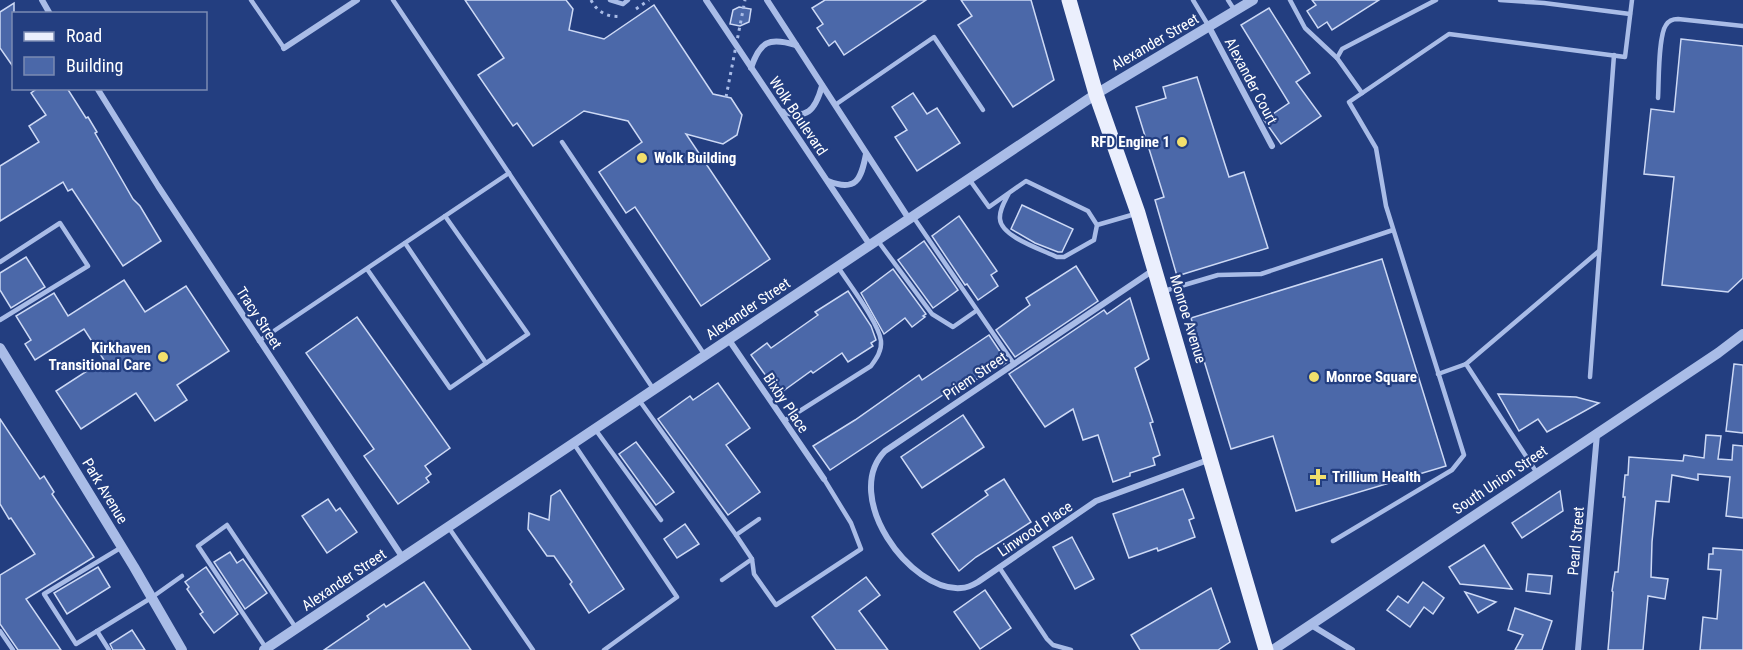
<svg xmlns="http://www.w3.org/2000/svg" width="1743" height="650" font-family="'Roboto Condensed',sans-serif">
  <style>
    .building { fill: #4b68a9; stroke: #cdd9f5; stroke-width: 1.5 }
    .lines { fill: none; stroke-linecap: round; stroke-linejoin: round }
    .path { stroke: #a9bce7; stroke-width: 3; stroke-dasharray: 3 4.5; stroke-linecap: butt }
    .service { stroke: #a9bce7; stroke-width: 4.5 }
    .minor { stroke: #a9bce7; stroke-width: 6 }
    .tertiary { stroke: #a9bce7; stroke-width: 10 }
    .primary { stroke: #ebeffd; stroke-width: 15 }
    .path-bridge { stroke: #a9bce7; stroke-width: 3; stroke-dasharray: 3 4.5; stroke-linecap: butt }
    .poi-dot { fill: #f2df6c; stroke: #233e80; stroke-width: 2 }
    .labels { text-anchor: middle; stroke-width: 4.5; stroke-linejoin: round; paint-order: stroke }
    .street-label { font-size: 15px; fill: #fff; stroke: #233e80 }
    .poi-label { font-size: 15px; font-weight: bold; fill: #fff; stroke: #233e80; text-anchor: start }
  </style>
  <rect width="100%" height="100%" fill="#233e80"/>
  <!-- building -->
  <g class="building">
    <path d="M465,0H566L573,9L569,30L604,39L654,5L713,94L731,98L742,115L737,135L723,144L686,134L770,259L701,306L635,207L626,213L599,172L642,142L628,121L584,111L533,146L517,123L513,126L478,75L504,58Z"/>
    <path d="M825,0H926L844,55L835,41L829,46L817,28L823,24L812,8Z"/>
    <path d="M961,0H1031L1054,80L1013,107L958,25L972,16Z"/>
    <path d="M1312,0H1379L1332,30L1327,22L1318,28L1307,11L1316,5Z"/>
    <path d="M14,3V68L0,48V12Z"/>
    <path d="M739,7L751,9L749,22L740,26L730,24L733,10Z"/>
    <path d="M1269,8L1310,73L1296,82L1321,116L1281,144L1264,120L1289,103L1241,25Z"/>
    <path d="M1681,39L1743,46V278L1728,292L1662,285L1674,177L1644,174L1651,109L1674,112Z"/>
    <path d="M1197,77L1229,177L1244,172L1268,248L1177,276L1155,200L1164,197L1136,107L1166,98L1163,87Z"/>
    <path d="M38,88H67L86,118L88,117L97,132L95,133L133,199L140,206L161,241L123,266L72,189L68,191L63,182L0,221V166L39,142L29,126L46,115L31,93Z"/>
    <path d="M913,93L927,114L937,108L960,143L917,171L895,137L907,130L892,107Z"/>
    <path d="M1022,205L1073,229L1062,252H1058L1035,243L1011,229Z"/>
    <path d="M959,216L997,271L991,275L998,286L978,300L967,284L965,285L932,236Z"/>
    <path d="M924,241L958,290L933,308L898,260Z"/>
    <path d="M26,257L45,287L11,308L0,290V273Z"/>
    <path d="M1382,259L1446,466L1296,511L1273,436L1231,449L1191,318Z"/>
    <path d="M1076,266L1098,301L1015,357L996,330L1030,305L1026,298Z"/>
    <path d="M893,269L926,314L923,316L925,317L912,327L905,318L884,334L861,293Z"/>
    <path d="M124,280L145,312L186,286L229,351L177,385L187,400L155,421L136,393L81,429L56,391L104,360L84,329L35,360L25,344L31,340L16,316L54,293L68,316Z"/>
    <path d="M848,291L871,326L876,340L871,343L873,346L848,362L842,353L813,373L811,371L779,394L751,355L767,343L771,348L818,315L815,312Z"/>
    <path d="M1130,298L1149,359L1135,368L1153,422L1150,423L1160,455L1153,458L1155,465L1130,473V476L1113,482L1098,435L1083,440L1073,409L1045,427L1009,374L1104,310L1107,314Z"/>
    <path d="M357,317L450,448L425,466L431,474L426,478L429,482L398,504L364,456L374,449L306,353Z"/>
    <path d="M989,335L1007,362L1003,365L1002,362L971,383L967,379L830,470L813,446L855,420L919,375L922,380Z"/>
    <path d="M1734,364L1743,365V433L1726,431Z"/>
    <path d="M718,383L750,428L726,445L760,492L728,515L658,419L690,396L693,400Z"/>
    <path d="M1498,394L1576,397L1599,403L1547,432L1538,419L1519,431Z"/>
    <path d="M963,415L984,447L922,488L901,457Z"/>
    <path d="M0,419L40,479L44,476L54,492L52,494L94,557L26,599L61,650H18L0,624V575L35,554L11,518L9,519L0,504Z"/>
    <path d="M1706,435L1721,436L1718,459L1732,460L1733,445L1743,446V518L1726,516L1730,477L1698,474V480L1672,475L1669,502L1656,501L1652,542L1651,577L1668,579L1665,599L1648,596L1643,650H1608L1613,592L1612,591L1615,572H1618L1625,497H1623L1625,475H1628L1629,457L1683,461L1684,455L1704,458Z"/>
    <path d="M636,442L674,492L656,505L619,454Z"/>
    <path d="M1004,479L1031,522L976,557L959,571L932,534L988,495L985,491Z"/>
    <path d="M1183,489L1194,518L1189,520L1195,537L1158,551L1157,548L1129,558L1113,514Z"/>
    <path d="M560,490L624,589L589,613L570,584L572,582L554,556H547L528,529L529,513L549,520L551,496Z"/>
    <path d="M1560,491L1563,511L1522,538L1512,523Z"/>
    <path d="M328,499L336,511L340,508L357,532L327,553L302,516Z"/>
    <path d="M685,524L699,544L677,558L664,539Z"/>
    <path d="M1072,537L1094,579L1075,589L1053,547Z"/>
    <path d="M1484,545L1512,589L1460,584L1449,567Z"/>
    <path d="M1713,548L1743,550V650H1700L1703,617L1717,619L1721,570L1708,569L1709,554H1713Z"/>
    <path d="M230,552L237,563L243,559L267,593L245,609L214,562Z"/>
    <path d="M98,567L110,587L67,614L54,593Z"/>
    <path d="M206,567L238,614L214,633L200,614L203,612L187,589L189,587L185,582Z"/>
    <path d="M1528,574L1552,576L1550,594L1526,591Z"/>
    <path d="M866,577L880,595L859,611L888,650H836L812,617Z"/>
    <path d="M424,582L471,650H324L369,619L367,616L384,604L386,607Z"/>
    <path d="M1423,582L1444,598L1433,614L1424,607L1410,627L1387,610L1398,596L1408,603Z"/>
    <path d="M1211,588L1230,642L1218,650H1140L1131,635Z"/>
    <path d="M985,590L1011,628L980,649L954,612Z"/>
    <path d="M1465,592L1496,602L1478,613Z"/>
    <path d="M1515,608L1552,621L1542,650H1515L1523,635L1508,630Z"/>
    <path d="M132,630L145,650H113L110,644Z"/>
  </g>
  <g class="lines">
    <!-- path -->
    <g class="path">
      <path d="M591,0C597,12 608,18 622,16"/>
      <path d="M636,9L649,0"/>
    </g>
    <!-- service -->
    <g class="service">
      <path d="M251,0L284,48"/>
      <path d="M393,0L654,390"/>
      <path d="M610,0L623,4L628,0"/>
      <path d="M1193,0L1208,25"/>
      <path d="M1228,0L1235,11"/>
      <path d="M1290,0L1305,28L1337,58"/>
      <path d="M1500,0L1544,3L1630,14"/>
      <path d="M1362,93L1337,58L1342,49L1436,0"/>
      <path d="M1658,98C1659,83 1658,36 1666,25C1669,20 1673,19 1678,19L1743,26"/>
      <path d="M835,105L934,37L983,110"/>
      <path d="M562,142L704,354"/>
      <path d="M969,179L989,207L1026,181L1088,211L1097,225L1094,240L1064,257H1057C1043,250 1001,237 1000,219C999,210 1005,201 1009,193"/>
      <path d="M914,218L1014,364"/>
      <path d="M1097,225L1135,214"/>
      <path d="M878,241L932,314L953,327L976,311"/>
      <path d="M405,243L486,363"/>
      <path d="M0,262L60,223L88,266L0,320"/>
      <path d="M367,269L450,388L528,334L445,216"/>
      <path d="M1164,291L1218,275L1261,274L1393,230"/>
      <path d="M259,341L509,173"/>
      <path d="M1466,364L1537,473"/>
      <path d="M1438,374L1466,364L1599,251"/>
      <path d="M1590,377L1614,55"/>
      <path d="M639,400L736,535L752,559L754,574L776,605L861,549L851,523L824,479"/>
      <path d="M784,421L871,366C876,359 882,351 881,341C879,323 849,284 838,267"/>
      <path d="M595,429L661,520"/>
      <path d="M574,444L677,597L604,650"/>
      <path d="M449,528L533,650"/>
      <path d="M736,535L759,519"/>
      <path d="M1333,541L1452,470L1464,455L1386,206L1376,148L1349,102L1449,34L1625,57L1632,0"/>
      <path d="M122,547L44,594L76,644L151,598L182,576"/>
      <path d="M999,567L1047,639L1053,645L1071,650"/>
      <path d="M722,580L752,559"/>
      <path d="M0,631L13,650"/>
      <path d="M97,631L109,650"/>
      <path d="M266,648L198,546L227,525L296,628"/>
    </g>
    <!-- minor -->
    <g class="minor">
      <path d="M42,0L50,14"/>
      <path d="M706,0L870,245"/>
      <path d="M767,0L909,219"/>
      <path d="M1209,27L1272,146"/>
      <path d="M284,48L357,0"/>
      <path d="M751,68C760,41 769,37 796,45"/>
      <path d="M97,88L158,186L403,558"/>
      <path d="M781,111C807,120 815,111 822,86"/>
      <path d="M828,181C856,192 861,180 866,154"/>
      <path d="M1155,269L885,451C841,496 910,592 961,588C967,588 973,585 978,582L1096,501L1208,460"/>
      <path d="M729,340L824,479"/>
      <path d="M1311,625L1352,650"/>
      <path d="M1578,650L1597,434"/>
    </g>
    <!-- tertiary -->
    <g class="tertiary">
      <path d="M0,348L134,567L182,650"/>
      <path d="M264,650L1096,94L1253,0"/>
      <path d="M1273,650L1718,353L1743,334"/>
    </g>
    <!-- primary -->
    <path class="primary" d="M1069,0L1096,94L1138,213L1266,650"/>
    <!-- path-bridge -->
    <path class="path-bridge" d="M726,97L745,0"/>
  </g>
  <!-- markers -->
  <g class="poi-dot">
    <circle cx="1182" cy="142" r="6"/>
    <circle cx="642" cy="158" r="6"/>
    <circle cx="163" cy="357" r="6"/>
    <circle cx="1314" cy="377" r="6"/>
    <path d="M1315 468h6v6h6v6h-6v6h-6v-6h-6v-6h6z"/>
  </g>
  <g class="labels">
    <!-- street labels -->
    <g class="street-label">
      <text transform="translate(1155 42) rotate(-30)" y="5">Alexander Street</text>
      <text transform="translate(1251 81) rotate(62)" y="5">Alexander Court</text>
      <text transform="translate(798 116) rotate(56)" y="5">Wolk Boulevard</text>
      <text transform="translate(748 309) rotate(-34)" y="5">Alexander Street</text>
      <text transform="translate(259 318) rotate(57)" y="5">Tracy Street</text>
      <text transform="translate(1188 319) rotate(73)" y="5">Monroe Avenue</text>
      <text transform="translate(975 376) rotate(-34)" y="5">Priem Street</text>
      <text transform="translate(786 403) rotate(56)" y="5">Bixby Place</text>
      <text transform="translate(1500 480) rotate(-34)" y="5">South Union Street</text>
      <text transform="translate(105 491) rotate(59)" y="5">Park Avenue</text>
      <text transform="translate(1035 529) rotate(-34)" y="5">Linwood Place</text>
      <text transform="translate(1576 541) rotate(-85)" y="5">Pearl Street</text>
      <text transform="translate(344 580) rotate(-34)" y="5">Alexander Street</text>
    </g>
    <!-- poi labels -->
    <g class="poi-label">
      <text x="1170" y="147" text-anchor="end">RFD Engine 1</text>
      <text x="654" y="163">Wolk Building</text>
      <text x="151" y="353" text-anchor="end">Kirkhaven<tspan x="151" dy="17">Transitional Care</tspan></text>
      <text x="1326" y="382">Monroe Square</text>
      <text x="1332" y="482">Trillium Health</text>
    </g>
  </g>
  <!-- legend -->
  <rect x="12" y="12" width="195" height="78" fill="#233e80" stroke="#7b8bb3" stroke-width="1.5"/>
  <rect x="24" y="32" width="30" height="9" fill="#ebeffd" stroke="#7b8bb3" stroke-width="1.5"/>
  <text x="66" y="42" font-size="18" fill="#ffffff">Road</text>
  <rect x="24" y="57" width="30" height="18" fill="#4b68a9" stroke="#7b8bb3" stroke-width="1.5"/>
  <text x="66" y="72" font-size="18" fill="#ffffff">Building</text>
</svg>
